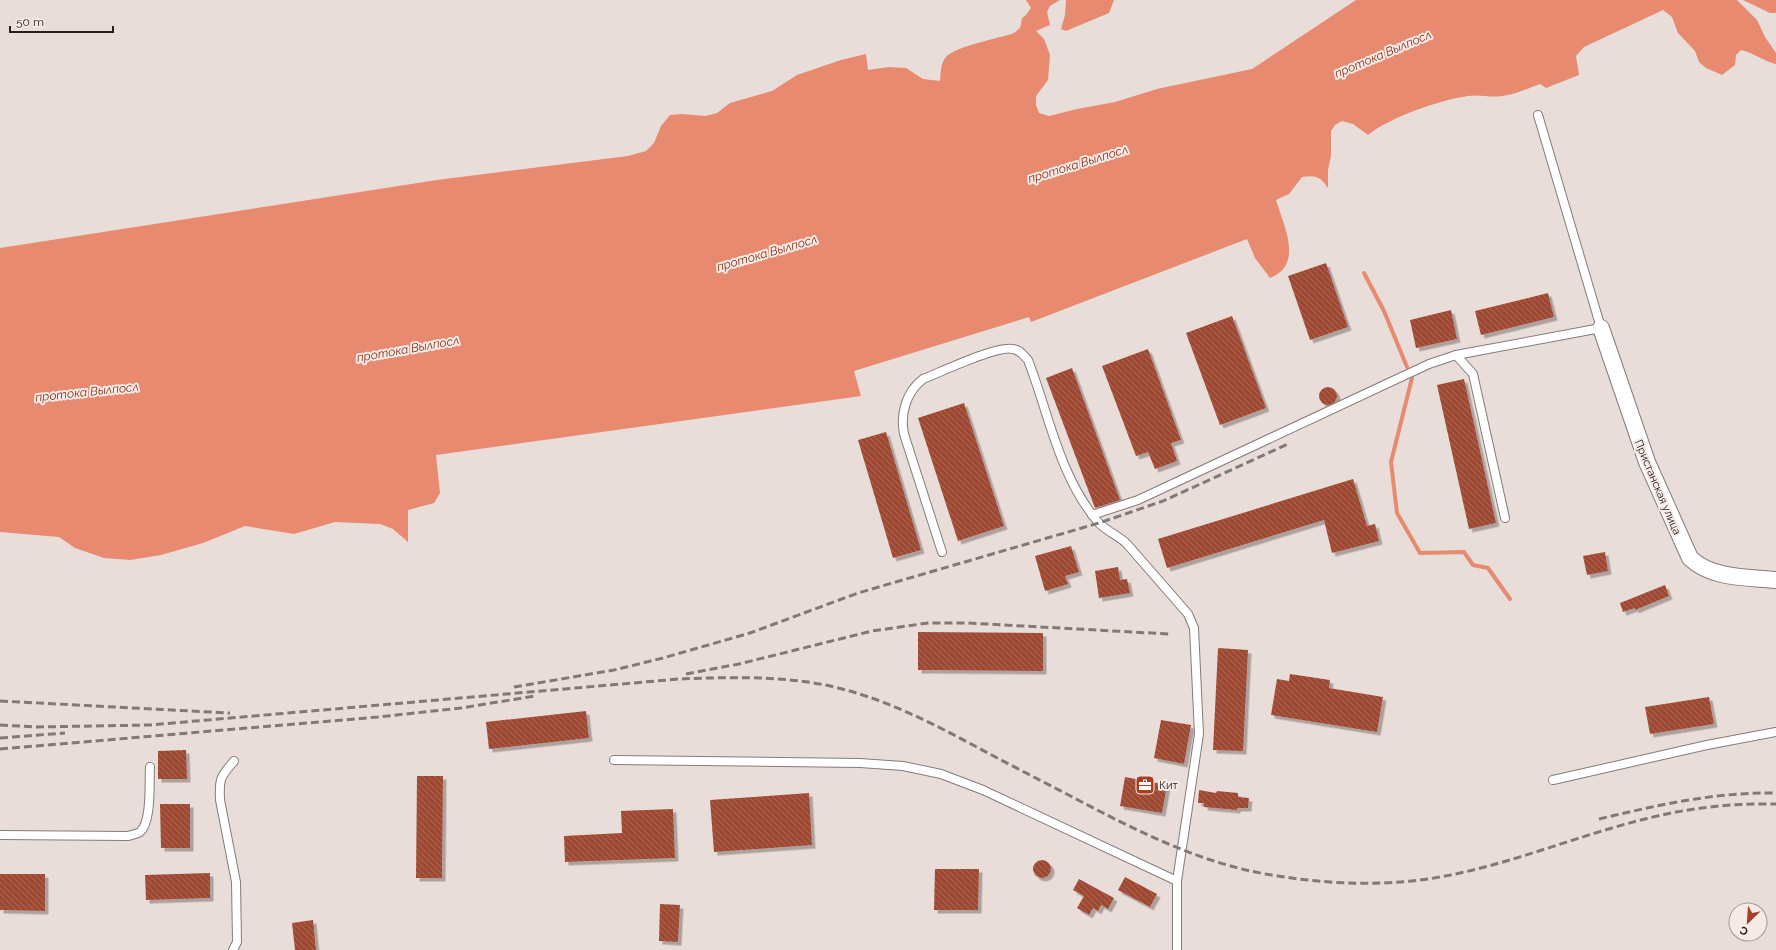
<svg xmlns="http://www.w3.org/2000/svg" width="1776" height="950" font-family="Raleway,sans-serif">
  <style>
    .water { fill: #e78a6f }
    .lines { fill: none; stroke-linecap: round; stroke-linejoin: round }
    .stream { stroke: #e78a6f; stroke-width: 4 }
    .building { fill: url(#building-back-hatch); filter: url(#shadow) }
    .lane-casing { stroke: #857b78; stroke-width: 10 }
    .street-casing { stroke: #857b78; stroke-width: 18 }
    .lane { stroke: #fff; stroke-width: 8 }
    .street { stroke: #fff; stroke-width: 16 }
    .rail { stroke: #807977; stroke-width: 3; stroke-dasharray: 8 4; stroke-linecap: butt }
    .labels { text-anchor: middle; stroke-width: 4; stroke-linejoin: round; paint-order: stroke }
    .street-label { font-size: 11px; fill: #24201f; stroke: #f6eae7 }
    .poi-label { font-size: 11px; fill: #24201f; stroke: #f6eae7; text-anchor: start }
    .water-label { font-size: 12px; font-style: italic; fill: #833017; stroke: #f6eae7 }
  </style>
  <defs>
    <pattern id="building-back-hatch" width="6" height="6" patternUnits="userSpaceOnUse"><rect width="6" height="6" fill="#a04931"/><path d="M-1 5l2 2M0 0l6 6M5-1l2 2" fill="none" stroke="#a96c5b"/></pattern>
    <filter id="shadow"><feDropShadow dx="3.5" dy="3.5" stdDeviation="0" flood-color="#0004"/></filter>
  </defs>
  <rect width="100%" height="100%" fill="#e9ddda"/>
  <!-- water -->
  <g class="water">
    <path d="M1026,0H1060L1050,6L1047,12L1050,25L1036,31L1044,39L1050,55L1048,80L1036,96V105L1039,113L1049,116L1077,109L1115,102L1157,89L1252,69L1356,0H1737L1757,20L1765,37L1776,53V64C1763,61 1754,53 1741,50L1736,55L1735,65L1722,75L1706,68L1699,62L1695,51L1678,33L1672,17L1663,10L1584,47L1576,56L1579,75L1546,88L1540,84C1528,88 1515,95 1502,96C1491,98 1479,94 1468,96C1440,100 1390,117 1368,135L1353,124L1342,121L1335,125L1331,131V156L1328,170V188C1321,177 1315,175 1302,177L1289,194L1276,200C1284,226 1304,265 1270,278L1255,258L1247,239L1031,322L1029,317L854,371L861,396L436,455L440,493L434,503L408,510V542L393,529L380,524L335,522L294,534L245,526L203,543L161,555L130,560L104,558L75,548L59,537L0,532V248L437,180L628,156L646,151L654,143L661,126L670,115L682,114L705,116L717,113L730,103L772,91L797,75L841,60L866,54L868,70L889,67L906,68L923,79L940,81C941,73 940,64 946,57C958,45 998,39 1014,33L1020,28L1022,18L1026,15L1031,8Z"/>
    <path d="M1066,0H1114L1109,13L1066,31L1061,29L1065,15Z"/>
    <path d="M1743,0H1776V13H1770Z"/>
  </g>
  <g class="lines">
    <!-- stream -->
    <g class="stream">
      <path d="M1364,273L1384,311L1407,367"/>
      <path d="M1412,378L1391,462L1397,513L1420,553L1464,552L1473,565L1488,568L1510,599"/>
    </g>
  </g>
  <!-- building -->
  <g class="building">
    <path d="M1326,263L1348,327L1310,340L1288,276Z"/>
    <path d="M1548,293L1554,317L1481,335L1475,311Z"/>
    <path d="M1451,310L1457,339L1416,348L1410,320Z"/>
    <path d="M1232,316L1266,408L1220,425L1186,333Z"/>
    <path d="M1148,349L1181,440L1171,443L1177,461L1155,469L1148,452L1136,456L1102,366Z"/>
    <path d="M1072,368L1120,500L1095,508L1046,378Z"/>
    <path d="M1464,379L1496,523L1469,529L1437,385Z"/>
    <circle cx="1328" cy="396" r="9"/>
    <path d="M964,403L1004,526L958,541L918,418Z"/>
    <path d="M886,432L921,550L893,558L858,440Z"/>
    <path d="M1353,479L1367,526L1375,524L1379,541L1332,553L1324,520L1167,568L1158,539Z"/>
    <path d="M1071,546L1079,572L1065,576L1068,584L1045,591L1035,556Z"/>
    <path d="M1605,552L1608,571L1587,575L1583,556Z"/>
    <path d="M1118,567L1120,580L1127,579L1130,593L1099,598L1095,571Z"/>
    <path d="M1665,585L1669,596L1635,610V608L1623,612L1620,603Z"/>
    <path d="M918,632L1043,633V671L918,670Z"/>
    <path d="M1218,648L1248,650L1243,751L1213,750Z"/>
    <path d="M1290,674L1330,680L1329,688L1383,697L1377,732L1271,715L1277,679L1289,681Z"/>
    <path d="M1709,697L1714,724L1650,734L1645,707Z"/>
    <path d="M586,711L589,738L489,749L486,722Z"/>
    <path d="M1161,720L1191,725L1184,764L1154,758Z"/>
    <path d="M186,750L187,779H158V751Z"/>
    <path d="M417,776H443L442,878H416Z"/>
    <path d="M1125,777L1167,785L1162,813L1120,806Z"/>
    <path d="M1199,790L1216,793L1217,791L1238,793V797L1249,798L1248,808H1237V810L1204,807V803H1198Z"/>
    <path d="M809,793L812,845L714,852L710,800Z"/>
    <path d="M160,804H190V848H161Z"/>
    <path d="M673,809L675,858L565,862L564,836L622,833L621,811Z"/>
    <circle cx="1042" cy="869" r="9"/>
    <path d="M935,869H979L978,910H934Z"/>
    <path d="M210,873V898L146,900L145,875Z"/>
    <path d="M0,874H45V911L0,910Z"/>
    <path d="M1125,877L1157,894L1150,907L1118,890Z"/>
    <path d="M1079,879L1114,898L1108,909L1101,905L1098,911L1093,908L1089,915L1077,908L1084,896L1073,890Z"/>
    <path d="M660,904L680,905L678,942L659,941Z"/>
    <path d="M313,920L316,950H295L292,923Z"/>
  </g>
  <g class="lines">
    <!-- lane casing -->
    <g class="lane-casing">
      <g id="lane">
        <path d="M1456,355L1601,328L1538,115"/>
        <path d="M1092,515L1138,500L1429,364L1456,355L1473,374L1505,518"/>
        <path d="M942,552L904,434C900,414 906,392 923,379C941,372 997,345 1013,349C1020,350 1023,355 1028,360C1049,414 1059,476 1098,522C1107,532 1118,535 1127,544L1188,614L1194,628L1199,734L1177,881"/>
        <path d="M614,760L860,763L903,766L941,774L983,790L1177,881V950"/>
        <path d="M1553,780L1707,745L1776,732"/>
        <path d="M0,835L128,836C131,835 137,834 140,832C152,822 149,782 150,767"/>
        <path d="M233,950L237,942L236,882L220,800C219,779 220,777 234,761"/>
      </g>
    </g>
    <!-- street casing -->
    <g class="street-casing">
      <path id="street" d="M1601,328L1647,462L1690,558C1712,579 1747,577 1776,580"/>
    </g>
    <!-- lane -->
    <use href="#lane" class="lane"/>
    <!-- street -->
    <use href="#street" class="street"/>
    <!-- rail -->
    <g class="rail">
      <path d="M686,674L739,664L872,631L928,623H968L1169,634"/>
      <path d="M514,687L614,670L663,658L750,633L858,593L1099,523L1163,501L1288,444"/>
      <path d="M0,701L230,713"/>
      <path d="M0,725L36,727L150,725L679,679C734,677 793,675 846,690C890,702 932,723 973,745C1008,764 1044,782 1080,801C1143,834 1207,866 1278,876C1328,884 1379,886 1428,879C1502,868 1572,837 1645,819C1688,808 1731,803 1776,804"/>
      <path d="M0,738L65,733"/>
      <path d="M0,749L378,717L461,708L535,696"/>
      <path d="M1599,819C1658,805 1715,792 1776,793"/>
    </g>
  </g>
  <!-- icons -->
  <defs>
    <g id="office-square" transform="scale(1)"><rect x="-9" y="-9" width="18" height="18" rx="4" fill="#a73f20" stroke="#f6eae7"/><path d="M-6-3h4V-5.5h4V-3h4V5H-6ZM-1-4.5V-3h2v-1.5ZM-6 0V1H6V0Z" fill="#fff"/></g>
  </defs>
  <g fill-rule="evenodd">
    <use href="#office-square" x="1145" y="785"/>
  </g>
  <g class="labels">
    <!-- street labels -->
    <g class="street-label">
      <text transform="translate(1658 487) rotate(67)" y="4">Пристанская улица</text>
    </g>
    <!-- poi labels -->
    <g class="poi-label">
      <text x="1159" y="789">Кит</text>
    </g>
    <!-- water labels -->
    <g class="water-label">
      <text transform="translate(1383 54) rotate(-23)" y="4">протока Вылпосл</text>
      <text transform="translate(1078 164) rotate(-17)" y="4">протока Вылпосл</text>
      <text transform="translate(767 253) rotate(-16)" y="4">протока Вылпосл</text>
      <text transform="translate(408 349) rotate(-10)" y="4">протока Вылпосл</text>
      <text transform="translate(87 392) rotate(-6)" y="4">протока Вылпосл</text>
    </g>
  </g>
  <!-- north arrow -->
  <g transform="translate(1748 922) rotate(205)"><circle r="19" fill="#f6eae7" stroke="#a29997"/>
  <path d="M0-3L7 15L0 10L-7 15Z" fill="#a73f20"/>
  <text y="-6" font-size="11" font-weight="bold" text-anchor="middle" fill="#24201f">С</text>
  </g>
  <!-- scale -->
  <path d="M10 26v6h103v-6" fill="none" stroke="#24201f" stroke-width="2"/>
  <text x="16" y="26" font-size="12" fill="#24201f" stroke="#f6eae7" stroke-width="3" paint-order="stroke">50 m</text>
</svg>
